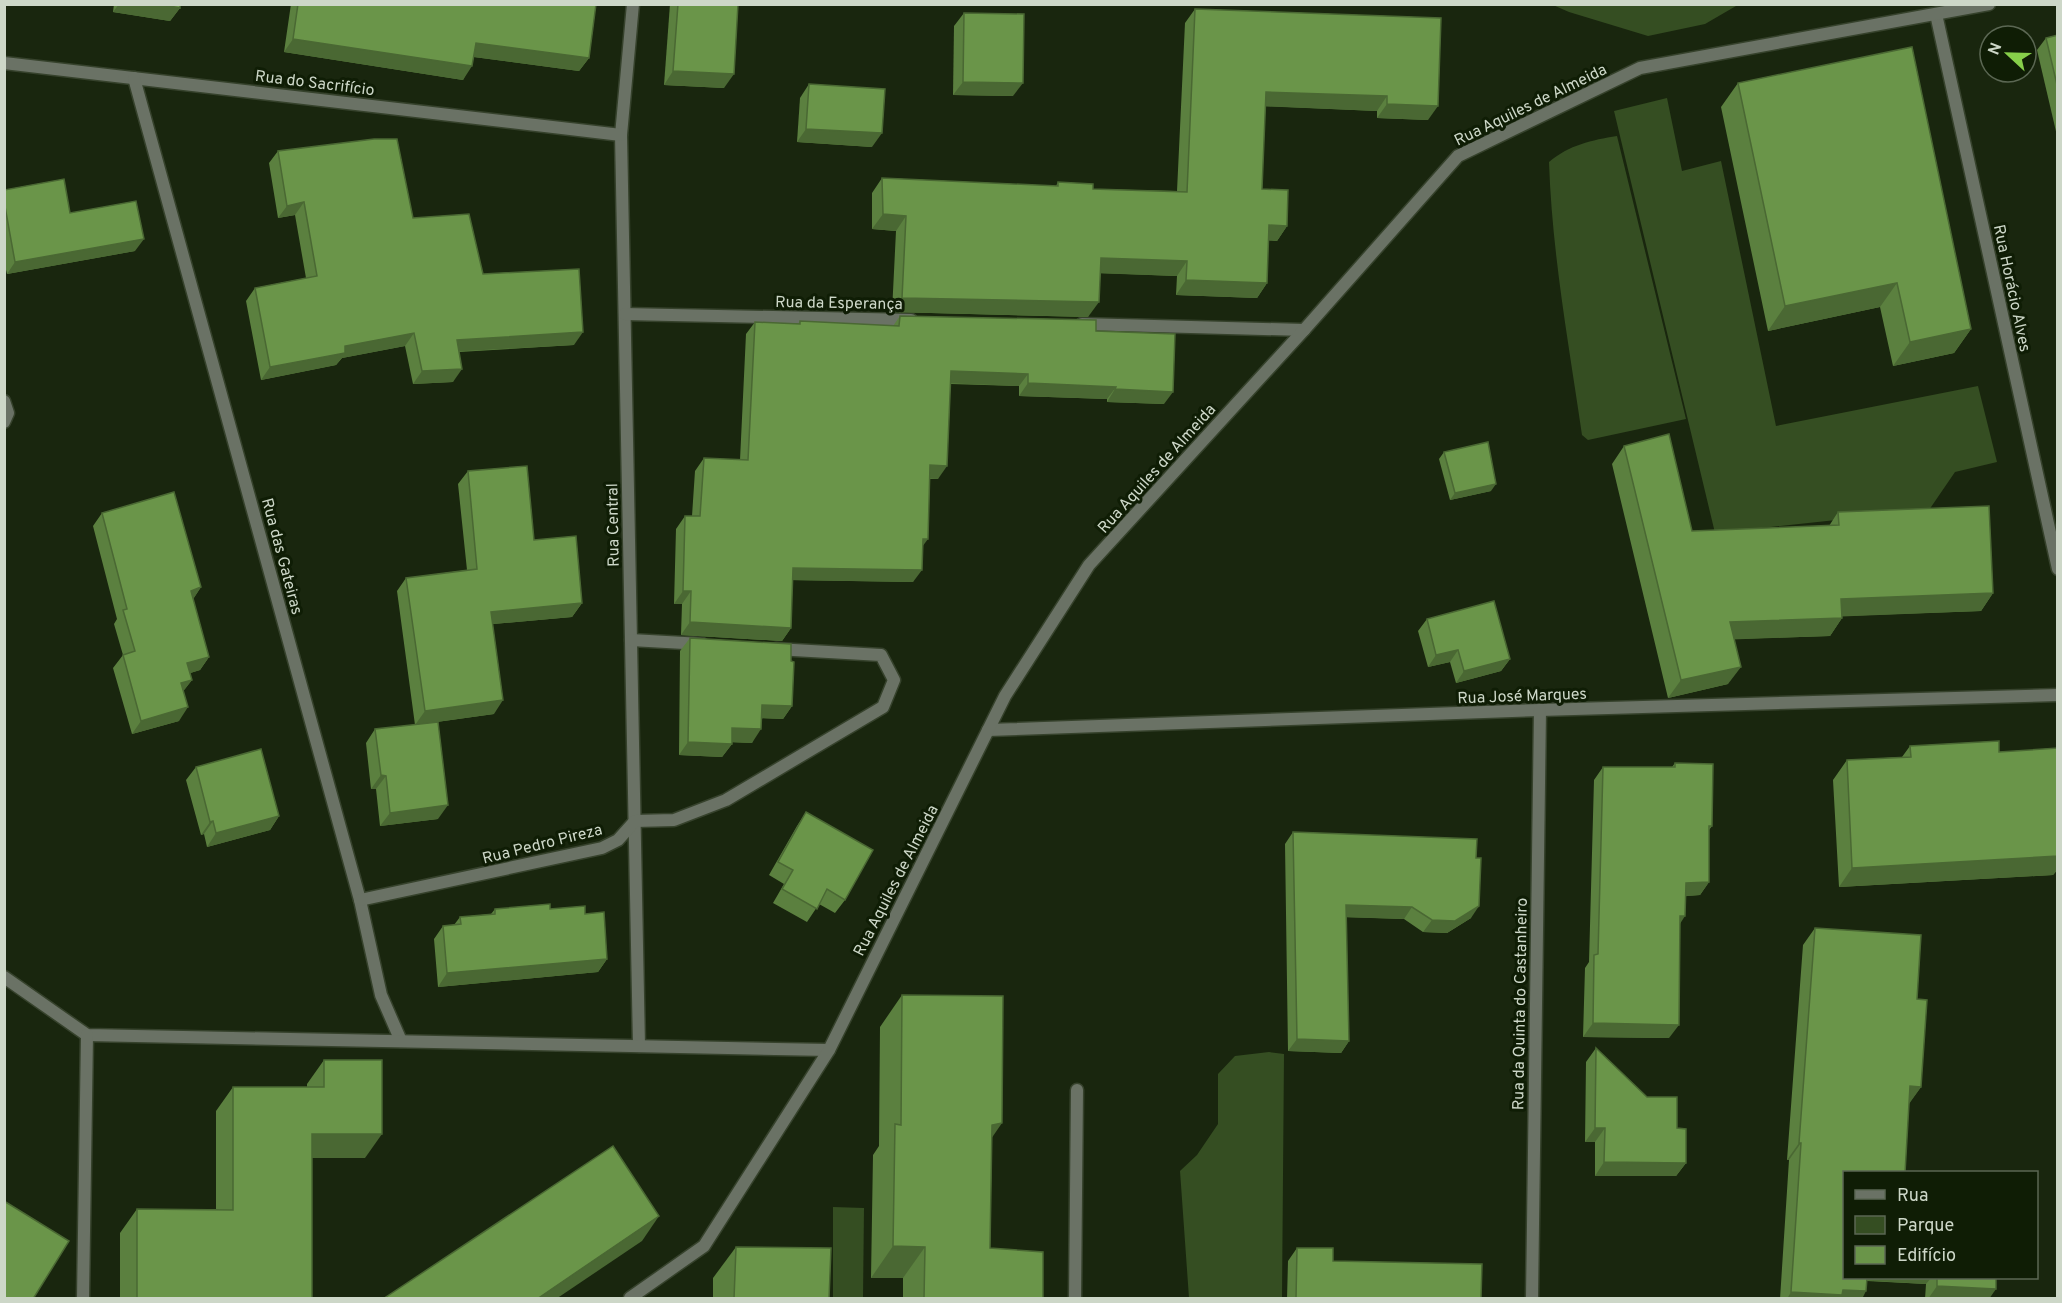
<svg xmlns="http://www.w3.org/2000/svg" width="2062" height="1303" font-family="Overpass,sans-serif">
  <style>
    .green { fill: #354e22 }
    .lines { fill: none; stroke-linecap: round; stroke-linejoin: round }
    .minor-casing { stroke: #36422c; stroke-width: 15 }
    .minor { stroke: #6a7265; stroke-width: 12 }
    .wall { fill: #5b803f }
    .shaded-wall { fill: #4a6833 }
    .building { fill: #6a9549; stroke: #4a6833; stroke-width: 1.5 }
    .labels { text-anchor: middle; stroke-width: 6; stroke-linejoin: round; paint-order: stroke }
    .street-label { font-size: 16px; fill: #cdd7c8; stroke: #0f1d05 }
  </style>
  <rect width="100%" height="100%" fill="#19260e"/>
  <!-- green -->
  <g class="green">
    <path d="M1735,4L1736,6L1705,24L1648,36L1569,12L1553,5Z"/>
    <path d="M1667,98L1682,171L1721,161L1776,426L1978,386L1997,462L1955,472L1929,510L1715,533L1614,111Z"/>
    <path d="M1617,136L1686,419L1588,440L1582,435C1569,345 1552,254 1549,162C1569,145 1592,140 1617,136Z"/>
    <path d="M1269,1052L1284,1054L1282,1298H1189L1180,1171L1197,1155L1218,1124V1074L1235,1056Z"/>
    <path d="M833,1207L864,1208L863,1298H833Z"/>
  </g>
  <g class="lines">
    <!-- minor casing -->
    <g class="minor-casing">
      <g id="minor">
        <path d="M633,4L621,135L639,1046"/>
        <path d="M1936,14L2058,569"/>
        <path d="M4,63L621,135"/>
        <path d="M134,78L360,900L381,995L401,1041"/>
        <path d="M625,314L911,320"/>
        <path d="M1082,324L1304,330"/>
        <path d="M4,401L8,413L4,422"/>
        <path d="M631,640L702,644"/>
        <path d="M988,730L1540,710L2058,695"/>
        <path d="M360,900L602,848L618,840L635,821L674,820L726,800L883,707L894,680L881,655L776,649"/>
        <path d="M4,977L87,1035L829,1050"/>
        <path d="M83,1298L87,1035"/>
        <path d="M630,1298L704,1246L829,1050L1005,696L1089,565L1304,330L1458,156L1640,68L1989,4"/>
        <path d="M1075,1298L1077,1090"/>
        <path d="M1532,1298L1540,710"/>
      </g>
    </g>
    <!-- minor -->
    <use href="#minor" class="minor"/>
  </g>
  <!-- wall -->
  <g class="wall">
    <path d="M114,4H180V8L170,21L113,12Z"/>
    <path d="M291,4H596L589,58L579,71L474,57L463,80L284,52Z"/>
    <path d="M670,4H738L724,88L664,85Z"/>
    <path d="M1195,9L1441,18L1428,120L1377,118V111L1265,106L1262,189L1287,226L1277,241L1268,240L1267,283L1257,298L1176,295L1177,276L1100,273L1088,317L892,312L896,231L872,229V193L882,178L1056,186L1058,182L1093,189L1177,191L1185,23Z"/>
    <path d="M964,13L1013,96L953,95L954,26Z"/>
    <path d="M2058,35V140L2037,50L2046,38Z"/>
    <path d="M1738,83L1971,329L1954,353L1893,366L1880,307L1768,331L1721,107Z"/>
    <path d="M809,84L872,147L797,142L800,98Z"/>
    <path d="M278,151L413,218L574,345L459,352L453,382L413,384L405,346L342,358L336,365L261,380L246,301L255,288L306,278L295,215L278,218L269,163Z"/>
    <path d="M4,190L70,213L135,251L7,274L4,261Z"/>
    <path d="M900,316L1096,331L1164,404L1107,402V399L1019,396V386L951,384L938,479H929L922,546L913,582L792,580L791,628L782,641L681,635L682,604H674L676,529L685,516H692L695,471L704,458L740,460L746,334L755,322L798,324L800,321L893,326Z"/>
    <path d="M1624,446L1692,531L1829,526L1838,512L1993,593L1981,611L1842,616V618L1830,636L1734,639L1728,684L1668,698L1612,464Z"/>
    <path d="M1444,452L1491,491L1450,500L1439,459Z"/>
    <path d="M468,471L534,540L582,603L572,617L493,624L494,714L415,725L397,591L406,578L467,570L458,484Z"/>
    <path d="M102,513L201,587L193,599L209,657L200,670L190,673L192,680L183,691L179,721L132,734L113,668L123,655L114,624L117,619L93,526Z"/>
    <path d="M1427,619L1510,659L1501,671L1456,683L1450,662L1428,667L1418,631Z"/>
    <path d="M690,638L791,661L792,706L783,719L761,718L752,743L732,742V744L722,757L679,755L680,651Z"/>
    <path d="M375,729L438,819L380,826L376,789H371L366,743Z"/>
    <path d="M1910,746L1999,752L2058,748V869L2053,875L1839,887L1833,780L1847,760L1902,757Z"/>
    <path d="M1675,763L1712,826L1709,830V882L1700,895L1685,896L1680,924L1669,1038L1583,1037L1585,968L1589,962L1594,780L1603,767H1672Z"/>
    <path d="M196,767L279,816L270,830L207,847L204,834L201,835L186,780Z"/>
    <path d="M806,812L845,900L835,913L819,904L807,922L773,903L784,884L769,875L797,826Z"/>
    <path d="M1293,832L1476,858L1471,918L1447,933L1423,932L1404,919L1346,917L1349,1041L1341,1053L1288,1051L1285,844Z"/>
    <path d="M495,909H550L585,914L607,959L598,972L438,987L434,939L443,926L454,925L460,917L491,914Z"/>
    <path d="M1815,928L1917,999L1921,1087L1909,1103L1845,1278H1996L1989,1299H1925L1926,1284L1867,1281L1862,1299H1780L1789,1160H1787L1803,945Z"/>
    <path d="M902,995L992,1138L990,1248L1043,1299H903V1278H871L873,1155L879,1146L880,1027Z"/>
    <path d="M1596,1048L1677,1128L1686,1163L1676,1176H1595V1142H1585L1586,1062Z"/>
    <path d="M324,1060L365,1158H312V1299H120V1233L137,1209H216V1111L233,1087H307V1084Z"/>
    <path d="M736,1247L829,1299H713V1278Z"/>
    <path d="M1297,1248L1333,1261L1481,1299H1287L1288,1261Z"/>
  </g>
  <!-- shaded-wall -->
  <g class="shaded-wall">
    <path d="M119,4H160L180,8L170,21L113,12Z"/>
    <path d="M293,39L472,66L463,80L284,52Z"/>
    <path d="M476,43L589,58L579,71L466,56Z"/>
    <path d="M673,71L734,74L724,88L664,85Z"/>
    <path d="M963,82L1023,83L1013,96L953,95Z"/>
    <path d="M1266,92L1387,96L1377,111L1256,106Z"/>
    <path d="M1387,104L1438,106L1428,120L1377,118Z"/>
    <path d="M806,129L882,133L872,147L797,142Z"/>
    <path d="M304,202L295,215L278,218L287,206Z"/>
    <path d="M883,214L906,216L896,231L872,229Z"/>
    <path d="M1269,225L1287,226L1277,241L1259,240Z"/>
    <path d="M144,239L135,251L7,274L15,262Z"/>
    <path d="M1101,258L1187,261L1177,276L1091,273Z"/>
    <path d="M1186,280L1267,283L1257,298L1176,295Z"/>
    <path d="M1897,283L1880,307L1768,331L1785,306Z"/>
    <path d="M902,298L1099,302L1088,317L892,312Z"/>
    <path d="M1971,329L1954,353L1893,366L1910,342Z"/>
    <path d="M583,332L574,345L448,352L457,340Z"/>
    <path d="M414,333L405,346L342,358L336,365L261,380L270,367L345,346Z"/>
    <path d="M462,369L453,382L413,384L422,371Z"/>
    <path d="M951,371L1028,374L1019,386L942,383Z"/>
    <path d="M1028,383L1116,387L1107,399L1019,396Z"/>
    <path d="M1115,389L1173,392L1164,404L1107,402Z"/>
    <path d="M930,465L947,466L938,479L921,478Z"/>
    <path d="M1496,484L1491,491L1450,500L1455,493Z"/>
    <path d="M923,539H928L919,551Z"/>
    <path d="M793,568L922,570L913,582L784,580Z"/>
    <path d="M201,587L192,601L191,591Z"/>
    <path d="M683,591H691L682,604H674Z"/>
    <path d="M1993,593L1981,611L1829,617L1841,599Z"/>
    <path d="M582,603L572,617L482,625L491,612Z"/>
    <path d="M1842,618L1830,636L1718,640L1730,622Z"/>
    <path d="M690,622L791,628L782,641L681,635Z"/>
    <path d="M1458,650L1450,662L1428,667L1436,655Z"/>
    <path d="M209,657L200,670L178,677L187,663Z"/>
    <path d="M1510,659L1501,671L1456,683L1464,671Z"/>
    <path d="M1741,667L1728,684L1668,698L1681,680Z"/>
    <path d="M192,680L182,693L181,683Z"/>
    <path d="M503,700L494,714L415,725L425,711Z"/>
    <path d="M762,705L792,706L783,719L752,718Z"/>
    <path d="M188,707L179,721L132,734L141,721Z"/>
    <path d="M732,728L761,729L752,743L723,742Z"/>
    <path d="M688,742L732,744L722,757L679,755Z"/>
    <path d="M381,775L386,776L376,789H371Z"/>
    <path d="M448,805L438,819L380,826L390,813Z"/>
    <path d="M279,816L270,830L207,847L216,833Z"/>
    <path d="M213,821L204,834L201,835L210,822Z"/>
    <path d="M2058,856V869L2053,875L1839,887L1852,868Z"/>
    <path d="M1709,882L1700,895L1676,897L1686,883Z"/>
    <path d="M1346,905L1412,907L1404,919L1337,917Z"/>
    <path d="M1479,906L1471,918L1447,933L1423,932L1432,920Z"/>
    <path d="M1680,916H1685L1676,930Z"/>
    <path d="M607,959L598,972L438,987L447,973Z"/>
    <path d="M1593,1023L1679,1025L1669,1038L1583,1037Z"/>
    <path d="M1297,1039L1349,1041L1341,1053L1288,1051Z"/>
    <path d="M1910,1086L1921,1087L1909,1104Z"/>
    <path d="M1002,1123L980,1155L992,1125Z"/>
    <path d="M1595,1128H1605L1595,1142H1585Z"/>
    <path d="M312,1134H382L365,1158H295Z"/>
    <path d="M1799,1143H1801L1789,1160H1787Z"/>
    <path d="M1604,1162L1686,1163L1676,1176H1595Z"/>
    <path d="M659,1216L642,1241L556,1299H537Z"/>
    <path d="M893,1246L925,1247L903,1278H871Z"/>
    <path d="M1858,1278H1931L1926,1284L1856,1280Z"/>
    <path d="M1937,1286L1996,1289L1989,1299H1928Z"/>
    <path d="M1843,1290L1866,1291L1862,1299H1787L1791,1292Z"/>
  </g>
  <!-- building -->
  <g class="building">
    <path d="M160,4H180V8Z"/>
    <path d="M298,4H596L589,58L476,43L472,66L293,39Z"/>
    <path d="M678,4H738L734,74L673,71Z"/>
    <path d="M1195,9L1441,18L1438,106L1387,104V96L1266,92L1262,189L1288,190L1287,226L1269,225L1267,283L1186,280L1187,261L1101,258L1099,302L902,298L906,216L883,214L882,178L1058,186V182L1093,184V189L1187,192Z"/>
    <path d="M964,13L1024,14L1023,83L963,82Z"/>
    <path d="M2058,35V89L2046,38Z"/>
    <path d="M1912,47L1971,329L1910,342L1897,283L1785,306L1738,83Z"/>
    <path d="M809,84L885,89L882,133L806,129Z"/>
    <path d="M374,139H397L413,218L469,214L483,274L579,269L583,332L457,340L462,369L422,371L414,333L345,346V353L270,367L255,288L317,276L304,202L287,206L278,151Z"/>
    <path d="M64,179L70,213L136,201L144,239L15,262L4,201V190Z"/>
    <path d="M900,316L1096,320V331L1175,334L1173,392L1115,389L1116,387L1028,383V374L951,371L947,466L930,465L928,539H923L922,570L793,568L791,628L690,622L691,591H683L685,516H700L704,458L748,460L755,322L800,324V321L899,326Z"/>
    <path d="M1669,434L1692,531L1839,525L1838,512L1989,506L1993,593L1841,599L1842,618L1730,622L1741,667L1681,680L1624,446Z"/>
    <path d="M1488,442L1496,484L1455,493L1444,452Z"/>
    <path d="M527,466L534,540L576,536L582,603L491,612L503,700L425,711L406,578L477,569L468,471Z"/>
    <path d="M174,492L201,587L191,591L209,657L187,663L192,680L181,683L188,707L141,721L123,655L135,651L123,610L127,609L102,513Z"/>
    <path d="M1494,601L1510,659L1464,671L1458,650L1436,655L1427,619Z"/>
    <path d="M690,638L791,644V661L794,662L792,706L762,705L761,729L732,728V744L688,742Z"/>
    <path d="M438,722L448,805L390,813L386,776L381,775L375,729Z"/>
    <path d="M1999,741V752L2058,748V856L1852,868L1847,760L1911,757L1910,746Z"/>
    <path d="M261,749L279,816L216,833L213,821L210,822L196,767Z"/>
    <path d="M1675,763L1713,764L1712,826H1709V882L1686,883L1685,916H1680L1679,1025L1593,1023L1594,955L1598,954L1603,767H1675Z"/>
    <path d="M806,812L873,850L845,900L827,889L817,909L782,889L793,870L778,862Z"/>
    <path d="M1293,832L1477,839L1476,858H1481L1479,906L1455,921L1432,920L1412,907L1346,905L1349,1041L1297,1039Z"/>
    <path d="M550,904V909L585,906V914L604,912L607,959L447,973L443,926L461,924L460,917L495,914V909Z"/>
    <path d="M1815,928L1921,935L1917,999L1927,1000L1921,1087L1910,1086L1905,1173H1845V1278H1867L1866,1291L1843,1290L1842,1295L1791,1292L1801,1143H1799Z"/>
    <path d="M902,995L1003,996L1002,1123L992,1125L990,1248L1043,1252V1299H924L925,1247L893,1246L895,1124L901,1125Z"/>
    <path d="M1596,1048L1647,1097H1677V1128L1686,1129V1163L1604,1162L1605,1128H1595Z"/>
    <path d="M324,1060H382V1134H312V1299H137V1209L233,1210V1087H324Z"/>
    <path d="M613,1146L659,1216L537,1299H383Z"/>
    <path d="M4,1201L69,1241L33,1299H4Z"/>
    <path d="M736,1247L831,1248L829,1299H734Z"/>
    <path d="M1297,1248H1333V1261L1482,1264L1481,1299H1296Z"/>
    <path d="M1937,1278H1996V1289L1937,1286Z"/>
  </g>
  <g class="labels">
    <!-- street labels -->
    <g class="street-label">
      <text transform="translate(315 82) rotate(7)" y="6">Rua do Sacrifício</text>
      <text transform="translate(1530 104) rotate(-26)" y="6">Rua Aquiles de Almeida</text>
      <text transform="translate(2013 288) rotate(78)" y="6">Rua Horácio Alves</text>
      <text transform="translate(839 302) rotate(1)" y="6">Rua da Esperança</text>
      <text transform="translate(1156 468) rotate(-48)" y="6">Rua Aquiles de Almeida</text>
      <text transform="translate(612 525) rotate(-91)" y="6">Rua Central</text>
      <text transform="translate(283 556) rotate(75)" y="6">Rua das Gateiras</text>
      <text transform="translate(1522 695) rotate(-2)" y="6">Rua José Marques</text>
      <text transform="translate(542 843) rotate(-14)" y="6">Rua Pedro Pireza</text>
      <text transform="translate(895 880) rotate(-63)" y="6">Rua Aquiles de Almeida</text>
      <text transform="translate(1519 1004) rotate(-89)" y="6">Rua da Quinta do Castanheiro</text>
    </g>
  </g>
  <!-- border -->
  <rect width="2062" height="1303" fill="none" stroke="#cdd7c8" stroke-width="12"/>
  <!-- legend -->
  <rect x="1843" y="1171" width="195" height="108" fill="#0f1d05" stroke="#5b6753" stroke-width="1.5"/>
  <rect x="1855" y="1190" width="30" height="9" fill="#6a7265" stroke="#5b6753" stroke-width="1.5"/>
  <text x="1897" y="1201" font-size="18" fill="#cdd7c8">Rua</text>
  <rect x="1855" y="1216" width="30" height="18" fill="#354e22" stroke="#5b6753" stroke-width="1.5"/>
  <text x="1897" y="1231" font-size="18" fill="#cdd7c8">Parque</text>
  <rect x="1855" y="1246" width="30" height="18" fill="#6a9549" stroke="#5b6753" stroke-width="1.5"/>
  <text x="1897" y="1261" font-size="18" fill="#cdd7c8">Edifício</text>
  <!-- north arrow -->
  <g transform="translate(2008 54) rotate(292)"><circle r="28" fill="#0f1d05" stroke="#5b6753" stroke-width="1.5"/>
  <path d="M0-4.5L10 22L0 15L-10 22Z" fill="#87cf4a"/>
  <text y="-9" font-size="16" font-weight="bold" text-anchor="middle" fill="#cdd7c8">N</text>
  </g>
</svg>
